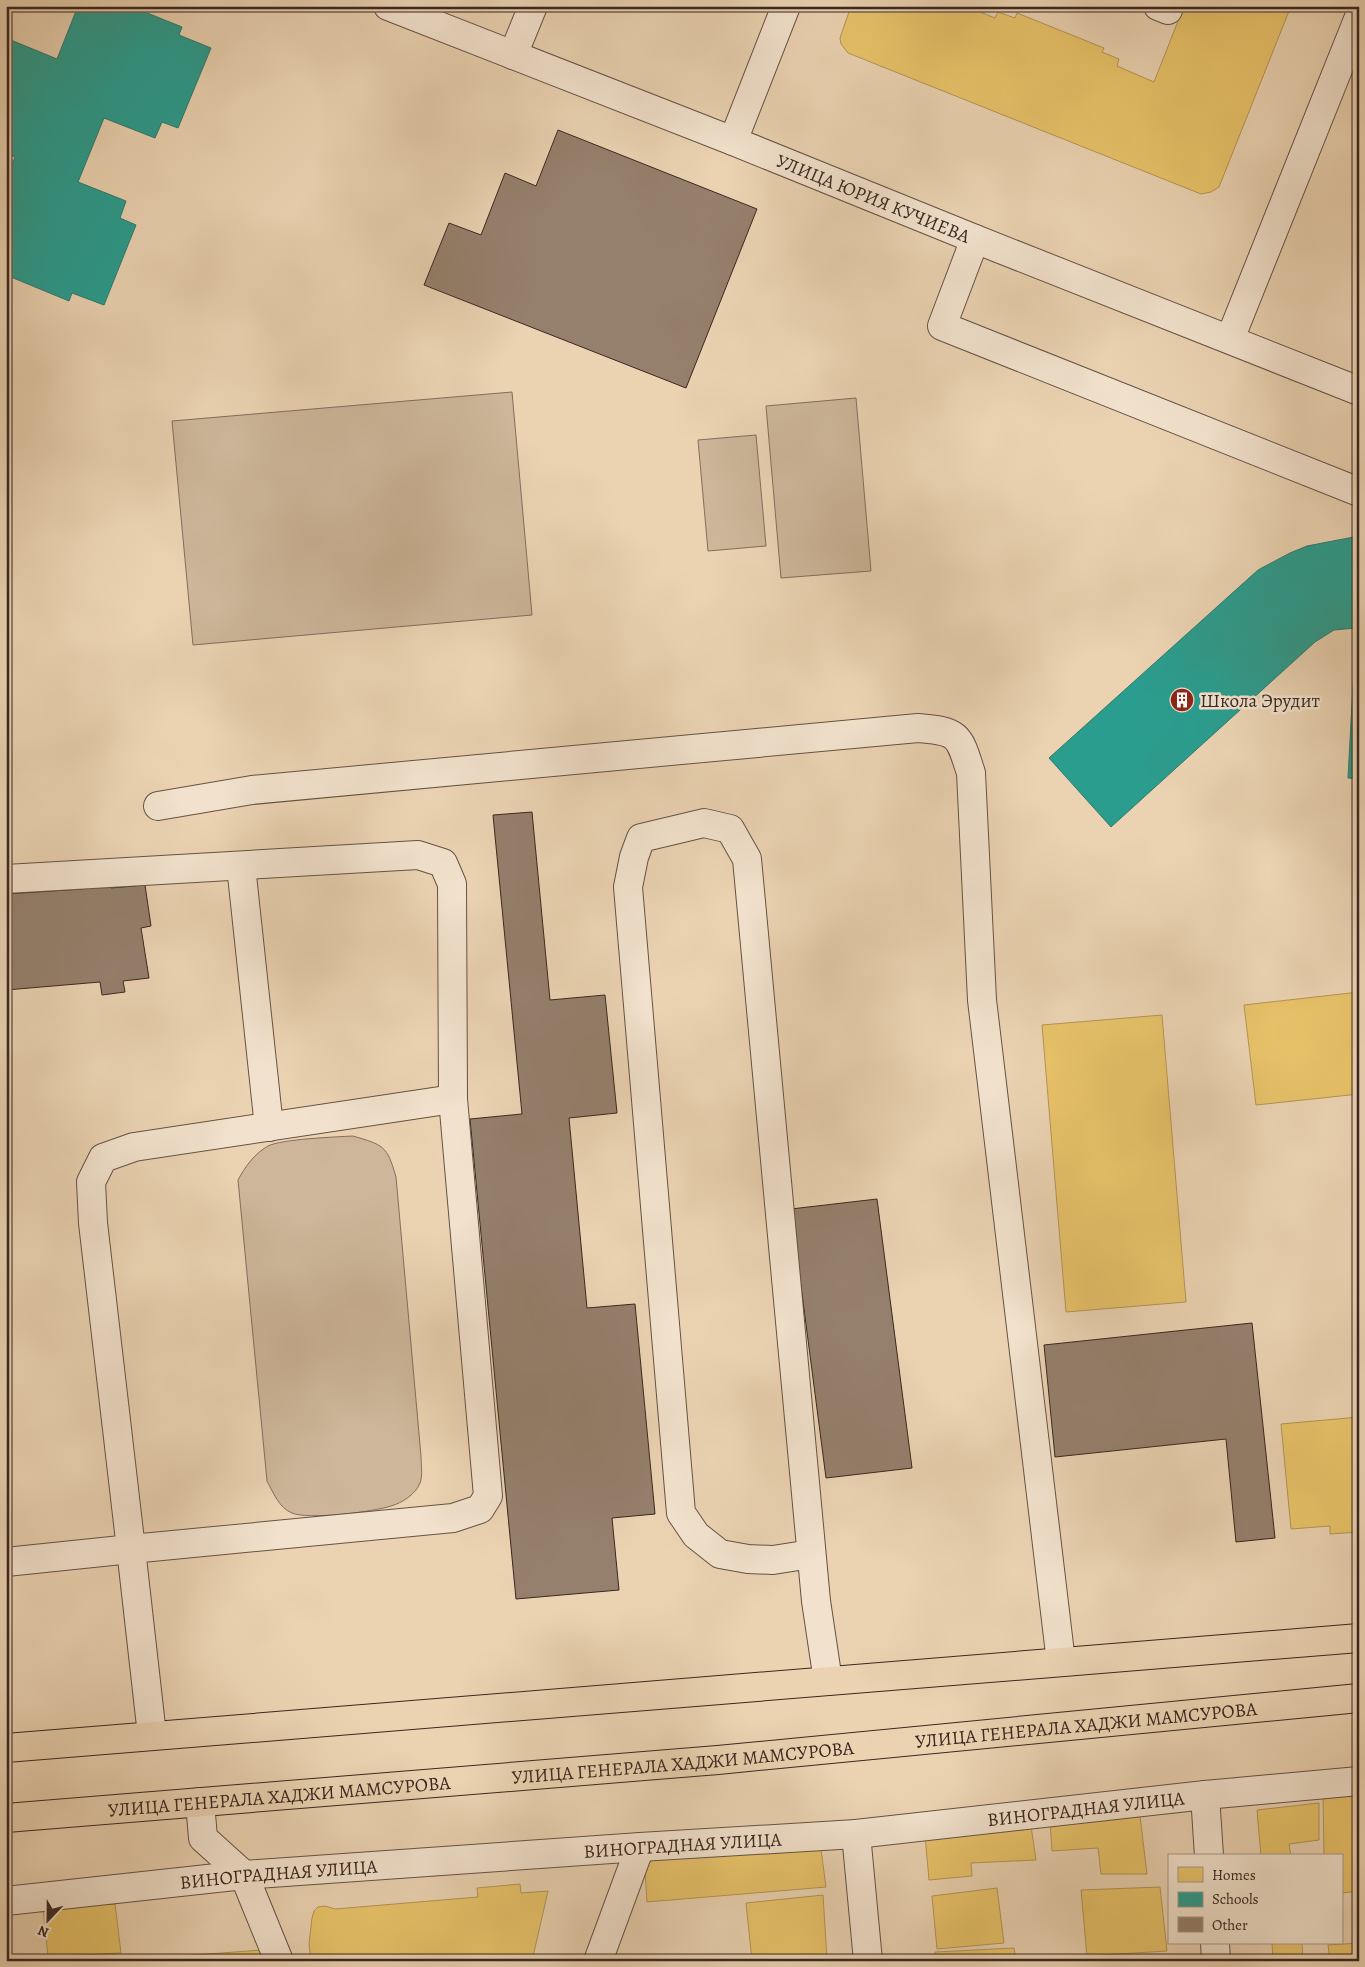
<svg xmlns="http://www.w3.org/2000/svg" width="1365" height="1967" font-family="Alegreya,serif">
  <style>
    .green { fill: #cdb69a; stroke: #826e5e }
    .homes { fill: #e9c46a; stroke: #b49554 }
    .schools { fill: #2a9d8f; stroke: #2e7a6e }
    .building { fill: #95806d; stroke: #382722 }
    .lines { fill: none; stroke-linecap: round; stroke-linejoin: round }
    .minor-casing { stroke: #655246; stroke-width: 30 }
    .major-casing { stroke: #382722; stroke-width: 30 }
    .minor { stroke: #f2e2cd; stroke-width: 28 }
    .major { stroke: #ebd3b2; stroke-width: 28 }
    .labels { text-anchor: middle; stroke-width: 5; stroke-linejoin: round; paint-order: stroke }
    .street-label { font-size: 19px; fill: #382722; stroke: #f2e2cd }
    .poi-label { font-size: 19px; fill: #382722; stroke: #f2e2cd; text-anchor: start }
  </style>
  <rect width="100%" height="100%" fill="#ebd3b2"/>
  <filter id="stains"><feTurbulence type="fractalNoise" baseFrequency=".004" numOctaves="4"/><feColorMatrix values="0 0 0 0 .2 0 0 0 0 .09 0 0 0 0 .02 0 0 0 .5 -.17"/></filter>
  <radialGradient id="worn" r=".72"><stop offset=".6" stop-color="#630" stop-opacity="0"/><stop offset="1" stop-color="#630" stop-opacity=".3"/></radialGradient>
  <!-- green -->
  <g class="green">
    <path d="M512,392L532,615L193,645L172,421Z"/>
    <path d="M856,398L871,571L781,578L766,406Z"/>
    <path d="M756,435L766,546L708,551L698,440Z"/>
    <path d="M353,1136C383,1145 387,1145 396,1177L421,1456C421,1464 423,1476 420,1483C416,1494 402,1503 391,1506C373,1512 308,1520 292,1513C279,1508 273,1492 267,1481L238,1180C245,1167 254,1154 268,1146C282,1139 335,1137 353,1136Z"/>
  </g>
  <!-- homes -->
  <g class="homes">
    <path d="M851,6H965L995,18L998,12L1015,18L1017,13L1104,48L1102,52L1119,59L1117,66L1154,82L1184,6H1291L1219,187L1211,192L1201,194L848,53L841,44L840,38Z"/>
    <path d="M1359,992V1094L1256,1105L1244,1005Z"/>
    <path d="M1162,1015L1186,1302L1066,1312L1042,1025Z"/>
    <path d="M1359,1417V1532L1330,1534V1526L1291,1529L1281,1424Z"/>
    <path d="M1359,1796V1891L1341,1893V1856H1324L1323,1797Z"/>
    <path d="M1319,1803V1840L1289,1844L1291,1856H1261L1257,1810Z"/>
    <path d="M1140,1816L1147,1874H1101L1098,1848L1052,1851L1050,1820Z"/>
    <path d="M1031,1826L1036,1860L971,1863L972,1876L929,1880L925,1835Z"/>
    <path d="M820,1842L826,1887L647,1902L644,1855Z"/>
    <path d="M520,1884L521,1893L548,1891L532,1961H311L309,1944L312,1918L314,1911L318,1907L325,1906L335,1909L478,1897L477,1888Z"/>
    <path d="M1160,1887L1167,1951L1087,1956L1081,1890Z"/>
    <path d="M997,1888L1004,1943L937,1949L932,1896Z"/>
    <path d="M823,1895L827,1959L752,1961L746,1903Z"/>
    <path d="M115,1904L121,1953L48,1957L43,1907Z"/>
    <path d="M1272,1943H1302L1303,1961H1273Z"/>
    <path d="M1359,1943V1961H1330L1328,1945Z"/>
    <path d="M1014,1948L1016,1961H936L935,1952Z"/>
    <path d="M262,1950L263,1961H182L181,1956Z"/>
  </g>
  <!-- schools -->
  <g class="schools">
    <path d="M78,6H109L114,8V6H130L182,27L179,35L211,48L178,128L162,122L155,138L104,118L78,182L126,201L120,218L136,225L104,305L72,293L69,301L6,275V178L15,157L6,153V38L57,59Z"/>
    <path d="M1359,536V779L1348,778L1356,628L1334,630L1315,642L1111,827L1049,758L1258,570L1290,553L1307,546Z"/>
  </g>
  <!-- building -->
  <g class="building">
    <path d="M558,130L757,209L686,388L424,285L449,223L481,235L505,173L536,186Z"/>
    <path d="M532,812L550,1000L605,995L617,1113L569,1118L587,1308L635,1304L655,1514L612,1518L619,1590L516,1599L470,1119L522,1114L493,815Z"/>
    <path d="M109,875L111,888L145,885L151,926L141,928L149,978L123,981L125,992L102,995L100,982L6,990V894L82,889L80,878Z"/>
    <path d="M877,1199L912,1468L826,1478L791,1209Z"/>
    <path d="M1252,1323L1275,1538L1236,1542L1226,1439L1055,1457L1044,1345Z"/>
  </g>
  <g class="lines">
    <!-- minor casing -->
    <g class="minor-casing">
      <g id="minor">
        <path id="s1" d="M388,6L733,141L975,239L1359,391"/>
        <path d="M1158,6L1168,10L1169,6"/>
        <path d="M513,55L533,6"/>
        <path d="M733,141L786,6"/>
        <path d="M975,239L942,326L1359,492"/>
        <path d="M1230,339L1359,17"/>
        <path d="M158,806L252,790L918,728C960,731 959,736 971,773L982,1000L1061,1662"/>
        <path d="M241,866L269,1127"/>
        <path d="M6,879L418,855L443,863L452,884L453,1099L488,1496L480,1509L453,1518L131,1549L152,1735"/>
        <path d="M811,1554L773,1560L748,1559L720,1554L696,1535L681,1513L628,887L634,857L641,838L704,823L730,829L747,859L816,1601L828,1681"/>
        <path d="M6,1562L131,1549L93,1223L91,1182L103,1158L134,1147L453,1099"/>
        <path d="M1205,1795L1209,1856"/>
        <path d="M200,1802L203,1838L244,1875L279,1961"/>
        <path d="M856,1834L868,1961"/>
        <path id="s2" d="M6,1901L244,1875L640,1847L856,1834L1205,1795L1359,1781"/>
        <path d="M1215,1943L1216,1961"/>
        <path d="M598,1961L640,1847"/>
      </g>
    </g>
    <!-- major casing -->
    <g class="major-casing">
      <g id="major">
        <path d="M6,1748L1359,1638"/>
        <path id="s3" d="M6,1818L718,1760L1359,1698"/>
      </g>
    </g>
    <!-- minor -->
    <use href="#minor" class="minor"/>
    <!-- major -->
    <use href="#major" class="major"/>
  </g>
  <!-- icons -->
  <defs>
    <g id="building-disc" transform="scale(1.25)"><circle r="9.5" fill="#8f2418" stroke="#f2e2cd"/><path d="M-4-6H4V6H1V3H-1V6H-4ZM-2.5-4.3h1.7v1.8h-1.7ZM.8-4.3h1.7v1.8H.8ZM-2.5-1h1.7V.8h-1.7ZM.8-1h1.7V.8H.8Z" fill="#fff"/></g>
  </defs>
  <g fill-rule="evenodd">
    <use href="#building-disc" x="1182" y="700"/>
  </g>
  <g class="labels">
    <!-- street labels -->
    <g class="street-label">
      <text dy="7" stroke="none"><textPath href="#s1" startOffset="522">УЛИЦА ЮРИЯ КУЧИЕВА</textPath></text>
      <text dy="7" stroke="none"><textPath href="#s3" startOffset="1084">УЛИЦА ГЕНЕРАЛА ХАДЖИ МАМСУРОВА</textPath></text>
      <text dy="7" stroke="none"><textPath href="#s3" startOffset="679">УЛИЦА ГЕНЕРАЛА ХАДЖИ МАМСУРОВА</textPath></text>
      <text dy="7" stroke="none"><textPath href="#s3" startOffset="274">УЛИЦА ГЕНЕРАЛА ХАДЖИ МАМСУРОВА</textPath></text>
      <text dy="7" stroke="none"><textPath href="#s2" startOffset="1084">ВИНОГРАДНАЯ УЛИЦА</textPath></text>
      <text dy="7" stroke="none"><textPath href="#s2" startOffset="679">ВИНОГРАДНАЯ УЛИЦА</textPath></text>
      <text dy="7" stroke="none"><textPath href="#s2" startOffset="274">ВИНОГРАДНАЯ УЛИЦА</textPath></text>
    </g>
    <!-- poi labels -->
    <g class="poi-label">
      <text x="1200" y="707">Школа Эрудит</text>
    </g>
  </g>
  <!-- margin -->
  <rect width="1365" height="1967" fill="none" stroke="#ebd3b2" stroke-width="25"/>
  <rect x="8" y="8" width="1350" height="1952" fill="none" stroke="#382722" stroke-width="2.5"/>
  <rect x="12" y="12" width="1340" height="1942" fill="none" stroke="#382722"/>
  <!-- legend -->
  <rect x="1168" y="1854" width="175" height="90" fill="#f2e2cd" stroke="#a89789"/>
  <rect x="1178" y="1867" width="25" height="15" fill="#e9c46a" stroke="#a89789"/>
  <text x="1212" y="1880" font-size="15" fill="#382722">Homes</text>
  <rect x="1178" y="1892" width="25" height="15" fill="#2a9d8f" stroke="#a89789"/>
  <text x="1212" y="1904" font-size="15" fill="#382722">Schools</text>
  <rect x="1178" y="1917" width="25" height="15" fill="#95806d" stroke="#a89789"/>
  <text x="1212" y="1930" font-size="15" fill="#382722">Other</text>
  <!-- north arrow -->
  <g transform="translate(48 1920) rotate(202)" stroke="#f2e2cd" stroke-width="4" paint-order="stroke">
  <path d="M0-4L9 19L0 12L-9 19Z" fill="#382722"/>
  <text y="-8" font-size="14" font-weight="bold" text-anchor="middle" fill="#382722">N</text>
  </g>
  <rect width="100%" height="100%" filter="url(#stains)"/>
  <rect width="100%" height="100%" fill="url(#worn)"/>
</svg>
